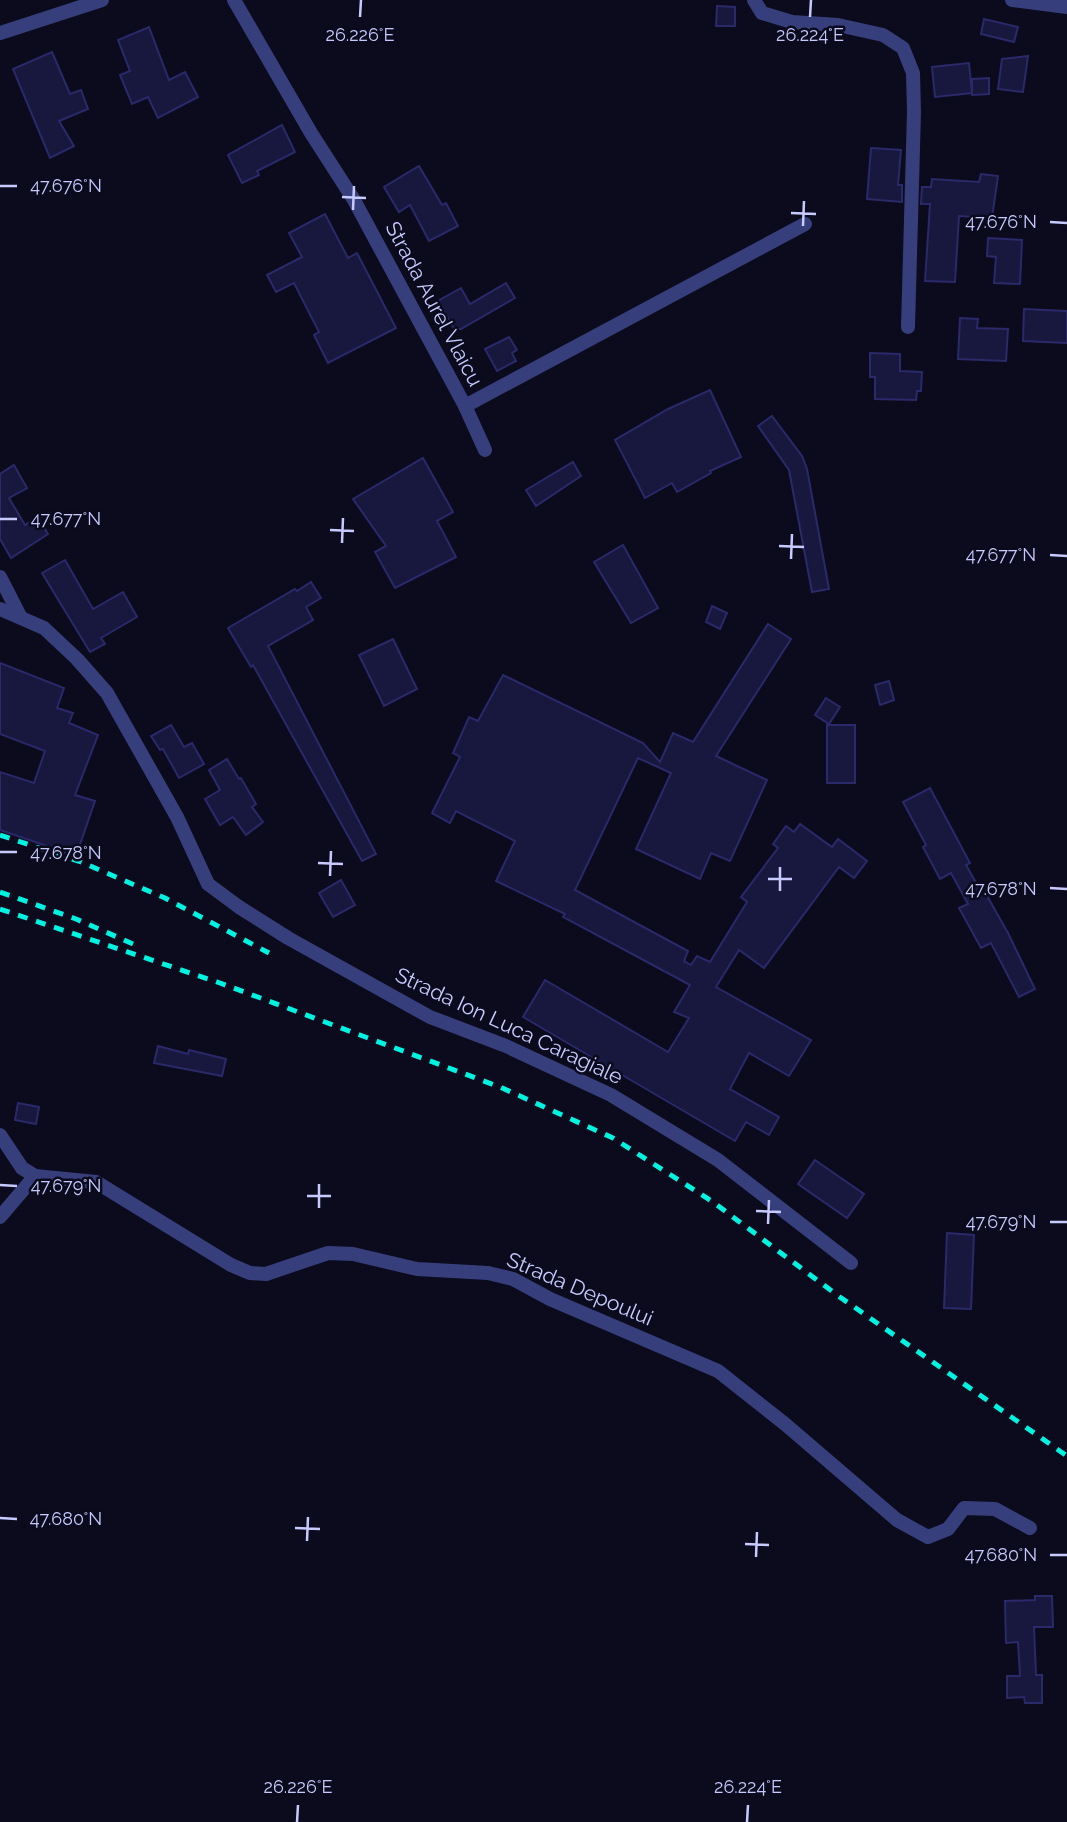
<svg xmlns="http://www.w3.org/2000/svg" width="1067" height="1822" font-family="Raleway,sans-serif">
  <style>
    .building { fill: #18173e; stroke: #2a296a; stroke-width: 2 }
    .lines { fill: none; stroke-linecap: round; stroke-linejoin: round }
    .street { stroke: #363f7c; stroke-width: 14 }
    .rail { stroke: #00f2e0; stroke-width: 5; stroke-dasharray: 10 9; stroke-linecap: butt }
    .ticks { fill: none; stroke: #c7caff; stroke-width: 2.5 }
    .labels { text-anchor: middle; stroke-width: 5; stroke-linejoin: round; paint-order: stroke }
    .street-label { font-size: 21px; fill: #c7caff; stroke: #0b0b1d }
    .ticks-label { font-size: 18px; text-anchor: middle; fill: #c7caff; stroke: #0b0b1d; stroke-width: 5; stroke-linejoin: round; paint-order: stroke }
  </style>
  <rect width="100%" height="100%" fill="#0b0b1d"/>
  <!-- building -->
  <g class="building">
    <path d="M717,6L735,7V26H716Z"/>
    <path d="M984,19L1018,27L1014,42L981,34Z"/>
    <path d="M149,27L169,80L185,72L198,97L158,118L148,97L132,104L120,75L130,71L118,40Z"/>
    <path d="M52,52L70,94L81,90L88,109L59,121L74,146L50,158L13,69Z"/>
    <path d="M1028,56L1023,92L998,89L1002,59Z"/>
    <path d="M969,63L972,93L935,97L932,67Z"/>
    <path d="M989,78V94L972,95V79Z"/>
    <path d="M282,125L295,152L257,171L259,175L242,183L228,155Z"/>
    <path d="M871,148L901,150L898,185H902V202L867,199Z"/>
    <path d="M419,166L442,205L446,203L458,226L429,241L410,205L399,212L384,187Z"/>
    <path d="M981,174L998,176L992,218L959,216L955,282L925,281L930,204H921L922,187H931L932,179L979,182Z"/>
    <path d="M325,214L348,258L357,253L396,328L328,363L314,335L319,332L294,283L276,292L267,275L302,257L289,233Z"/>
    <path d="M988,238L1022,240L1020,284L994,283L996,257L987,256Z"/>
    <path d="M506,283L515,298L461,329H454L438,301L461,288L470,304Z"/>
    <path d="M1024,309L1067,311V343L1023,341Z"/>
    <path d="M960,318L978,319L977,328L1008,329L1006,361L958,359Z"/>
    <path d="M509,337L517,350L512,353L516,361L497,371L485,349Z"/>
    <path d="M870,353L900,354V371L922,372L921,391H917L916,400L875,399V377H870Z"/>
    <path d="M710,390L741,457L710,471L711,473L677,492L672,483L645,498L615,440L668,409Z"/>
    <path d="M772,416L802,456L807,469L829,589L812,592L789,470L758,426Z"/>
    <path d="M423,458L453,512L437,521L456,557L395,588L375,552L386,546L353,499Z"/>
    <path d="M573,462L581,476L536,506L526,490Z"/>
    <path d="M14,465L27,488L9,498L25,525L38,517L48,534L11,558L0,539V474Z"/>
    <path d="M623,545L658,608L631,623L594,562Z"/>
    <path d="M65,560L93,609L123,592L137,617L101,638L105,644L90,652L42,573Z"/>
    <path d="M311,582L321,598L306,607L313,620L268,646L376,854L362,861L253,665L251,667L228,628L295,589L297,591Z"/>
    <path d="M712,606L727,613L720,629L706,622Z"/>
    <path d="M768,624L791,639L716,756L767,780L730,861L711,853L700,879L636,849L671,773L638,758L575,890L688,951L684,961L691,965L697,956L710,962L747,902L741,897L778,848L773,844L786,826L794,832L800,824L832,847L838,839L867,861L854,878L839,867L764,968L739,950L716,987L811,1040L789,1076L749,1053L730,1089L779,1117L769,1135L746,1122L735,1141L523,1017L545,980L668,1052L689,1018L674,1012L690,985L563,917L565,914L496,881L515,841L456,811L450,823L432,813L460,757L453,753L469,717L478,721L503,675L643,743L660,762L673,733L693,742Z"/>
    <path d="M393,639L417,689L384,706L359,655Z"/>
    <path d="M0,663L64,688L57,708L73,713L69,723L98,735L75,795L95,801L76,856L0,830V772L34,783L45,751L0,734Z"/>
    <path d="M889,681L894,700L880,705L875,685Z"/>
    <path d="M826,698L840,707L829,724L815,715Z"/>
    <path d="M171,725L184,747L192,743L204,764L179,778L163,749L160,750L151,736Z"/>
    <rect x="827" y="725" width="28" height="58"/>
    <path d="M227,759L239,779L241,778L256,804L252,807L263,822L246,835L233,817L220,825L205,799L220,790L209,770Z"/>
    <path d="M930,788L970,863L966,865L983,895L986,894L1008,933L1035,989L1019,997L991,943L981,948L959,908L968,904L951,873L940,879L923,847L926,845L903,802Z"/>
    <path d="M341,880L355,905L333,917L319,893Z"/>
    <path d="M158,1046L188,1054L189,1050L226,1059L222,1076L154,1063Z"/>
    <path d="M18,1103L39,1107L36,1124L15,1120Z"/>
    <path d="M815,1160L864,1194L847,1218L798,1184Z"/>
    <path d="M947,1233L974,1235L971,1309L944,1308Z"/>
    <path d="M1035,1596H1052L1053,1627H1034L1036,1675H1042V1703H1025L1024,1697L1007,1698V1676H1020L1018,1642L1006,1643L1005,1601L1035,1600Z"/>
  </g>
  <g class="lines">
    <!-- street -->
    <g class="street">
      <path d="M234,0L311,133L354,200L465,406L485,450"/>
      <path d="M754,0L762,13L792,22L838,25L883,35L903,48L913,73L914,112L908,327"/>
      <path d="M1012,0L1067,7"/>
      <path d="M0,33L102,0"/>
      <path d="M465,406L805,224"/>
      <path d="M0,577L20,616"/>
      <path d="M0,609L44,628L77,659L107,693L177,817L208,884L239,907L288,938L430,1017L506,1046L611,1095L718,1160L851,1263"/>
      <path d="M0,1135L22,1168L35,1176L96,1182L231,1265L250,1273L266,1274L328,1253L353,1254L417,1269L488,1273L513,1279L550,1299L718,1371L785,1424L897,1520L928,1537L948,1529L964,1508L995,1509L1030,1528"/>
      <path d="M0,1217L35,1176"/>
    </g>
    <!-- rail -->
    <g class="rail">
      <path d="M0,835L81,862L165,898L269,953"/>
      <path d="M0,892L76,919L133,944"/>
      <path d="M0,909L220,983L500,1087L613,1138L713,1202L837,1295L1067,1456"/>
    </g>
  </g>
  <!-- ticks -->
  <path class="ticks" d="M360,17L361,0M810,17L811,0M0,186H17M342,197L366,198M353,210L354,186M791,213L816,214M1050,222L1067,223M803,226L804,201M0,519H17M330,530L354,531M342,543L343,518M779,546L804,547M1050,555L1067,556M791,559L792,534M0,852H17M318,863L343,864M330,876L331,851M768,879H792M1050,888L1067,889M780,891V867M0,1185L17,1186M307,1196H331M319,1208V1184M756,1211L781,1212M1050,1222H1067M768,1224L769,1200M0,1518L17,1519M295,1528L320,1529M307,1541L308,1517M745,1544L769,1545M1050,1555H1067M756,1557L757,1532M297,1822L298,1805M747,1822L748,1805"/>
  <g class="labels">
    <!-- street labels -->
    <g class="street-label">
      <text transform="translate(434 304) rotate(62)" y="7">Strada Aurel Vlaicu</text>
      <text transform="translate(509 1026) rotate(25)" y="7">Strada Ion Luca Caragiale</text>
      <text transform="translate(580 1289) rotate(23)" y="7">Strada Depoului</text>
    </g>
  </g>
  <g class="ticks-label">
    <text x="360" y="41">26.226°E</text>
    <text x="810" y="41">26.224°E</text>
    <text x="66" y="192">47.676°N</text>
    <text x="1001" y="228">47.676°N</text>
    <text x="66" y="525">47.677°N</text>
    <text x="1001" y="561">47.677°N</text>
    <text x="66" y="859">47.678°N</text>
    <text x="1001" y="895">47.678°N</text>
    <text x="66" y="1192">47.679°N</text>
    <text x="1001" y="1228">47.679°N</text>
    <text x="66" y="1525">47.680°N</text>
    <text x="1001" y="1561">47.680°N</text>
    <text x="298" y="1793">26.226°E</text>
    <text x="748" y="1793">26.224°E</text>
  </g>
</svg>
